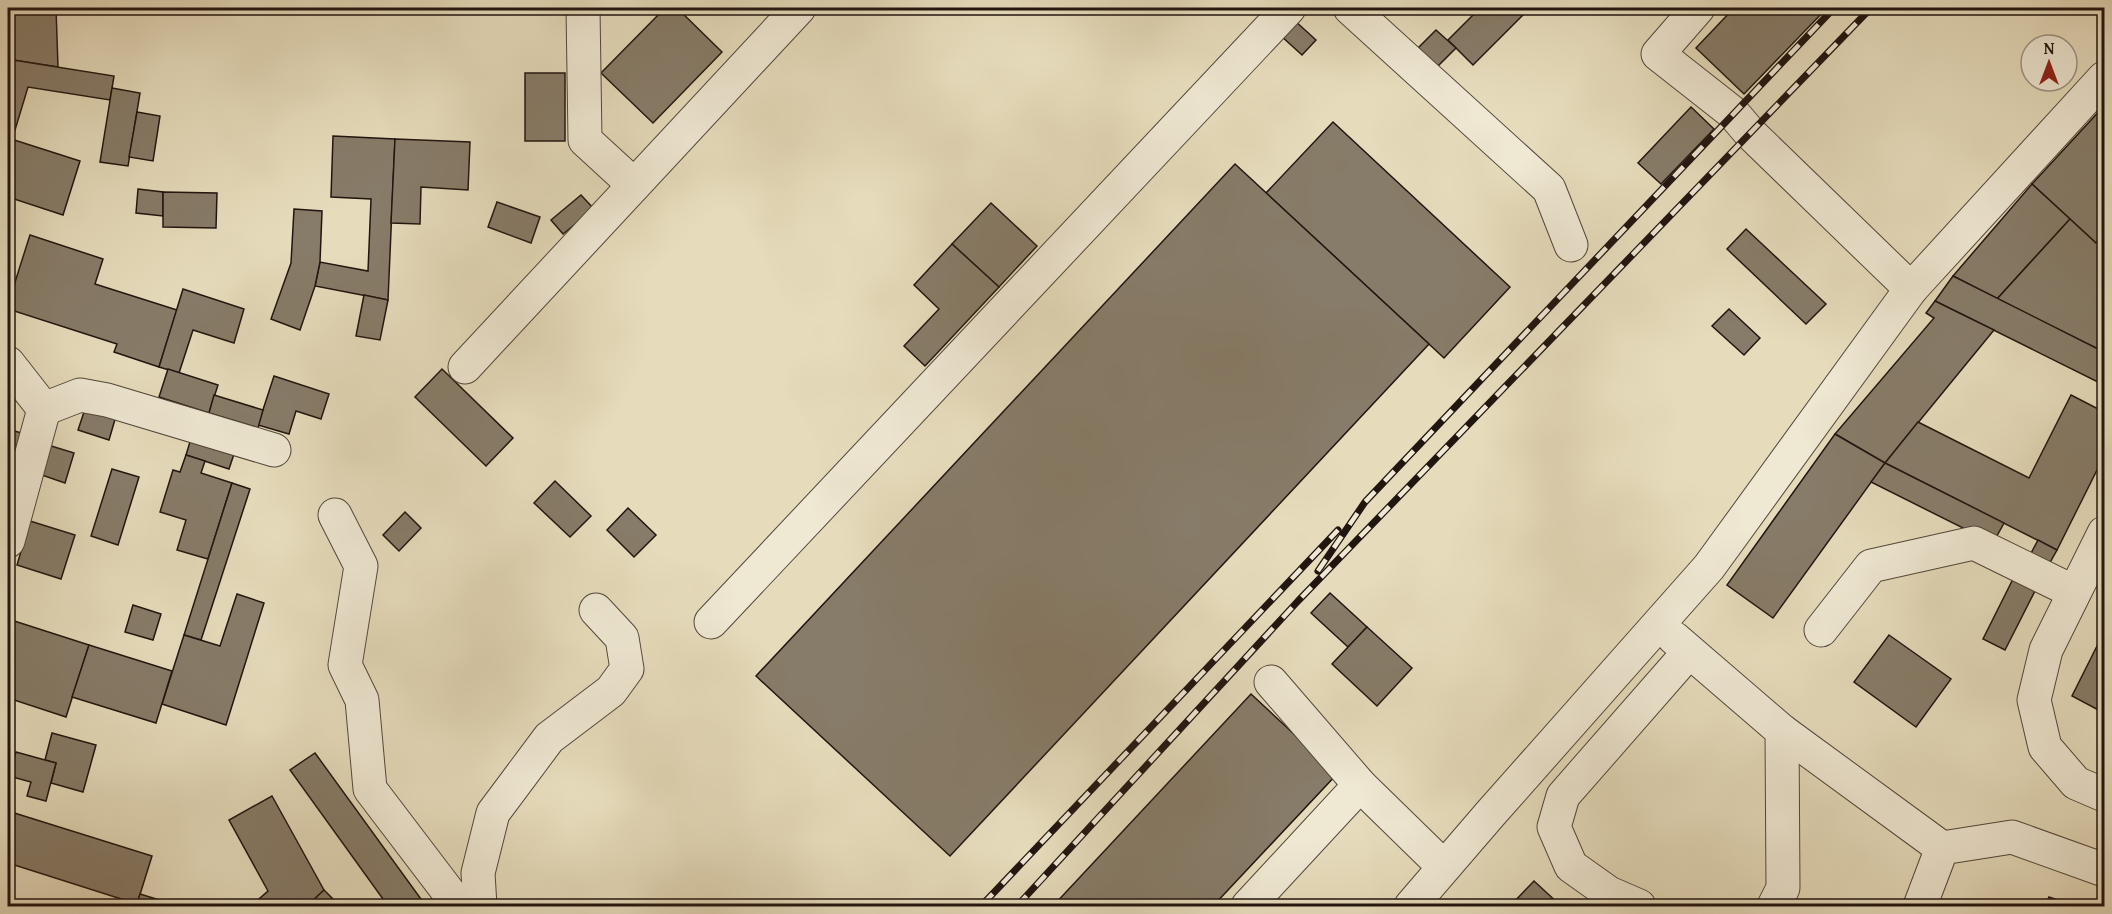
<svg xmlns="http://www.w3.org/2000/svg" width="2112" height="914" font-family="'Gentium Book Plus',serif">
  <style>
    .building { fill: #877c69; stroke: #211510; stroke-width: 1.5 }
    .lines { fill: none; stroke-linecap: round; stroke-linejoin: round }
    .minor-casing { stroke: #52473b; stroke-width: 35 }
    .minor { stroke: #efe8d3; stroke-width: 33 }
    .rail-casing { stroke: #211510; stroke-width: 7 }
    .rail { stroke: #efe8d3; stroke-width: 4.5; stroke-dasharray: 14; stroke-linecap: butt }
  </style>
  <rect width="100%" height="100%" fill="#e6dcbc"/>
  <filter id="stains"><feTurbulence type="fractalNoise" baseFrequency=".00333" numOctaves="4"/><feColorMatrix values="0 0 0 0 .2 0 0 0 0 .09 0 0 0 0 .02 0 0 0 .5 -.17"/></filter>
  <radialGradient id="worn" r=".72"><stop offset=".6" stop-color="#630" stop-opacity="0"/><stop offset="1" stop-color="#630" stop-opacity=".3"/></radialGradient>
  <!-- building -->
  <g class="building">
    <path d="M12,8H56L58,67L13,60Z"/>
    <path d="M665,8H677L722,52L653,123L601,73Z"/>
    <path d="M1480,8H1530L1473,65L1448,40Z"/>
    <path d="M1734,8H1827L1744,94L1696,48Z"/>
    <path d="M1294,20L1316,40L1302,55L1280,35Z"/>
    <path d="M1436,30L1456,48L1434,70L1415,51Z"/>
    <path d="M13,60L114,76L110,100L28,87L12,140L8,138V78Z"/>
    <rect x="525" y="73" width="40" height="68"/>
    <path d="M112,88L140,93L128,166L100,162Z"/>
    <path d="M2104,106V235L2096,243L2032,184Z"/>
    <path d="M1691,107L1714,129L1661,184L1638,163Z"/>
    <path d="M137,112L160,116L153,161L129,157Z"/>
    <path d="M1333,122L1510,287L1444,358L1266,193Z"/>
    <path d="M333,136L395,139L388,300L315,286L320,262L368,271L371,199L331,197Z"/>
    <path d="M8,138L80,161L63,215L8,197Z"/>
    <path d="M395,139L470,142L468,190L421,187L420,224L391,223Z"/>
    <path d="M1235,164L1429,344L950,856L756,676Z"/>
    <path d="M2032,184L2070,219L1997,299L1953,276Z"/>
    <path d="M138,189L163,192V216L136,213Z"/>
    <path d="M163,192L217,193L216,228L163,227Z"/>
    <path d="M581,195L594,209L563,234L551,220Z"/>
    <path d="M497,202L540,217L531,243L488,227Z"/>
    <path d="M991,203L1037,246L999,287L952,244Z"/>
    <path d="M294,209L322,211L320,262L315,286L300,330L271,319L291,263Z"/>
    <path d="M2070,219L2096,243L2101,239L2104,241V352L1997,299Z"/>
    <path d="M1746,229L1826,304L1806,324L1727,249Z"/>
    <path d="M30,235L103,259L95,284L177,310L159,367L114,352L117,344L8,309V304Z"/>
    <path d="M952,244L999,287L925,366L904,346L939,309L914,285Z"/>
    <path d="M1953,276L2104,352V385L1935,301Z"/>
    <path d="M183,289L244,309L234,343L193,330L179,373L159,367Z"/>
    <path d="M364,295L388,300L380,340L356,336Z"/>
    <path d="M1935,301L1994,330L1885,463L1835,434L1934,318L1926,313Z"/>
    <path d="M1729,309L1760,338L1744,355L1712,326Z"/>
    <path d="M168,369L218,385L209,413L159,397Z"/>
    <path d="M442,369L513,438L486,466L415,397Z"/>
    <path d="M274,376L329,394L321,419L296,411L289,434L258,425Z"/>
    <path d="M214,395L263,410L258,428L209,413Z"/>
    <path d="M2071,395L2104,412V456L2057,550L1885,463L1918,422L2029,478Z"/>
    <path d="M86,406L116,416L109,440L78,430Z"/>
    <path d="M8,429L28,435L8,498Z"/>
    <path d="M193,432L237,445L229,469L186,455Z"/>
    <path d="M1835,434L1885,463L1773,618L1727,585Z"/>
    <path d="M48,445L74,453L65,483L39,474Z"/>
    <path d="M186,455L205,461L201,473L232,483L208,559L177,550L186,520L160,512L173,470L180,472Z"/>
    <path d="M1885,463L2004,523L1993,543L1871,482Z"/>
    <path d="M112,469L139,477L118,545L91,536Z"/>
    <path d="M555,481L591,516L570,537L534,503Z"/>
    <path d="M232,483L250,489L201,640L184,635Z"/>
    <path d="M628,508L656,535L634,557L607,530Z"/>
    <path d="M405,512L421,528L399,551L383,535Z"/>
    <path d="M30,521L75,535L61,579L17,565Z"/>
    <path d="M2038,540L2057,550L2048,566L2029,557Z"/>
    <path d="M2016,573L2038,585L2005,650L1983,639Z"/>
    <path d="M1330,593L1367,627L1348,647L1311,613Z"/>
    <path d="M237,594L264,603L226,725L162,704L184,635L220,646Z"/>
    <path d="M133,605L161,614L153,640L125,632Z"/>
    <path d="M8,619L89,645L66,717L8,698V685L10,677L8,676Z"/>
    <path d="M1367,627L1412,668L1377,706L1332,664Z"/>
    <path d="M1889,635L1951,679L1916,727L1854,682Z"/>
    <path d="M2101,638L2104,640V713L2072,696Z"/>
    <path d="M89,645L172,671L156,723L72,697Z"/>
    <path d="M1251,694L1337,774L1213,906H1053Z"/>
    <path d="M52,733L96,745L83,792L51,783L56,763L45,760Z"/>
    <path d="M16,752L56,763L46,801L27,796L31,782L9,776Z"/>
    <path d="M315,753L426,906H388L290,770Z"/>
    <path d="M272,796L324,890L307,906H251L268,891L229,820Z"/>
    <path d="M8,811L152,856L137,904L8,863Z"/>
    <path d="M1534,881L1561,906H1510Z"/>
    <path d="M324,890L340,906H307Z"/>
    <path d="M140,894L179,906H136Z"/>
    <path d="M2049,897L2076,906H2045Z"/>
  </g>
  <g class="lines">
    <!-- minor casing -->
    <g class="minor-casing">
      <g id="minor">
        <path d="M583,8L585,140L634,185"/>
        <path d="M1350,8L1549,189L1571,245"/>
        <path d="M1698,8L1658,54L1733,113L1750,133L1911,289"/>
        <path d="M8,363L44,409L8,541"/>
        <path d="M465,367L799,8"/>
        <path d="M44,409L80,395L107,400L274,450"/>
        <path d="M335,515L361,566L345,665L362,700L370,789L459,906"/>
        <path d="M2104,533L2046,650L2034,700L2045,747L2076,783L2104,795"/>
        <path d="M711,622L1289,8"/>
        <path d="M1821,630L1871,566L1974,543L2074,592"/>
        <path d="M1674,638L1782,731L1783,888L1774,906"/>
        <path d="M1271,682L1360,785L1444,867"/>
        <path d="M1782,731L1942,848"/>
        <path d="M480,906L478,873L493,813L549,738L611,691L627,669L622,638L596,610"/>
        <path d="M1248,906L1360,785"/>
        <path d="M1411,906L1491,813L1709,567L1911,289L2104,78"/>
        <path d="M1639,906L1609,893L1571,866L1554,827L1563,796L1689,652"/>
        <path d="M1920,906L1942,848L2012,837L2104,870"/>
      </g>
    </g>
    <!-- minor -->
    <use href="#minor" class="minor"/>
    <!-- rail casing -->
    <g class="rail-casing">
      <g id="rail">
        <path d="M1318,571L1365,502L1834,8"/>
        <path d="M983,904L1338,530"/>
        <path d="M1017,906L1298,601L1871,8"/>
      </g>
    </g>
    <!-- rail -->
    <use href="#rail" class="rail"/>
  </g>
  <!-- margin -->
  <rect width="2112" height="914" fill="none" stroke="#e6dcbc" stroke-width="30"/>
  <rect x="9" y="9" width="2094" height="896" fill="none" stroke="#211510" stroke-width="3"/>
  <rect x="15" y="15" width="2082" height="884" fill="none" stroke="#211510" stroke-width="1.5"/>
  <!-- north arrow -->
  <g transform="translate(2049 63)"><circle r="28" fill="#efe8d3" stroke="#9d9485" stroke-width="1.5"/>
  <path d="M0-4.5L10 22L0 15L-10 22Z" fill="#8f2418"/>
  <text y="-9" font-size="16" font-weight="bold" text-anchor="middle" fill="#211510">N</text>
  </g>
  <rect width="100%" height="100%" filter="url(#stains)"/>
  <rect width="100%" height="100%" fill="url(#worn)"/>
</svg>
